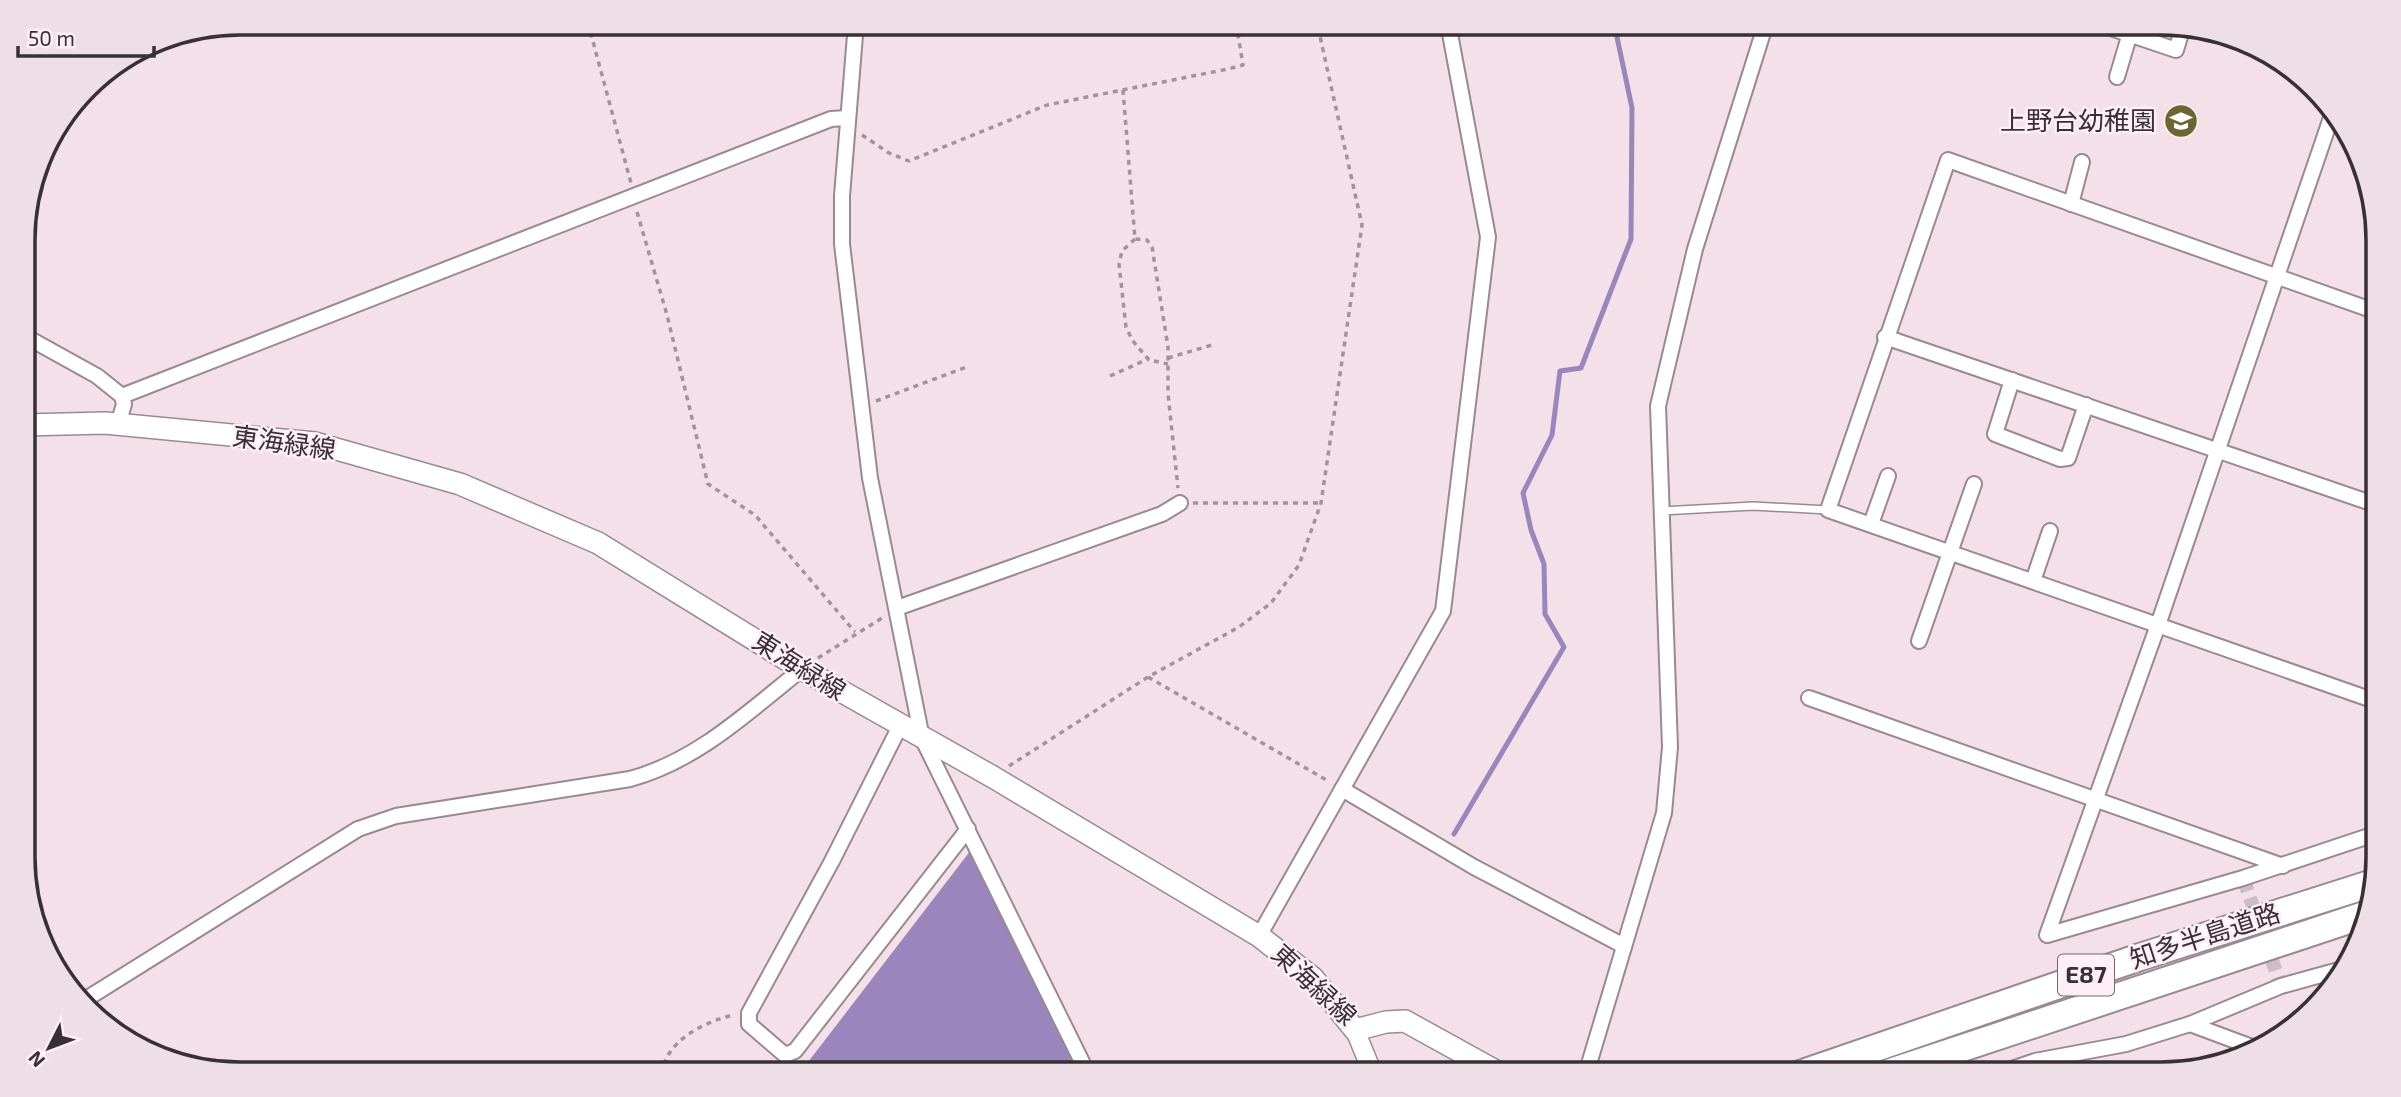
<svg xmlns="http://www.w3.org/2000/svg" width="2401" height="1097" font-family="'Exo 2','Noto Sans JP',sans-serif">
  <style>
    .water { fill: #9a86bc }
    .lines { fill: none; stroke-linecap: round; stroke-linejoin: round }
    .stream { stroke: #9a86bc; stroke-width: 5 }
    .minor-tunnel { stroke: #cebdc5; stroke-width: 14; stroke-dasharray: 14 7; stroke-linecap: butt }
    .service-casing { stroke: #9b8992; stroke-width: 10 }
    .minor-casing { stroke: #9b8992; stroke-width: 18 }
    .tertiary-casing { stroke: #9b8992; stroke-width: 21 }
    .secondary-casing { stroke: #9b8992; stroke-width: 24 }
    .motorway-casing { stroke: #9b8992; stroke-width: 30 }
    .path { stroke: #a2939a; stroke-width: 3.5; stroke-dasharray: 5 5; stroke-linecap: butt }
    .service { stroke: #fff; stroke-width: 7 }
    .minor { stroke: #fff; stroke-width: 14 }
    .tertiary { stroke: #fff; stroke-width: 18 }
    .secondary { stroke: #fff; stroke-width: 21 }
    .motorway { stroke: #fff; stroke-width: 26 }
    .labels { text-anchor: middle; stroke-width: 5; stroke-linejoin: round; paint-order: stroke }
    .shield { fill: #feeef6; stroke: #736a6e; stroke-width: 2 }
    .shield-label { font-size: 24px; font-weight: bold; fill: #383134 }
    .poi-label { font-size: 26px; fill: #383134; stroke: #feeef6; text-anchor: end }
    .street-label { font-size: 26px; fill: #383134; stroke: #feeef6 }
    .rim { fill: none; stroke: #383134; stroke-width: 3.5 }
  </style>
  <rect width="100%" height="100%" fill="#f4e0e9"/>
  <!-- water -->
  <path class="water" d="M971,850L1083,1074H807L805,1066Z"/>
  <g class="lines">
    <!-- stream -->
    <path class="stream" d="M1454,834L1564,647L1545,614L1544,564L1531,530L1523,493L1552,435L1560,371L1581,368L1631,239L1632,108L1614,23"/>
    <!-- minor-tunnel -->
    <path class="minor-tunnel" d="M2243,878L2281,986"/>
    <!-- service casing -->
    <g class="service-casing">
      <path id="service" d="M1661,511L1753,506L1828,510"/>
    </g>
    <!-- minor casing -->
    <g class="minor-casing">
      <g id="minor">
        <path d="M856,23L842,196V244L870,478L922,738L1088,1074"/>
        <path d="M2096,23L2176,50L2183,27"/>
        <path d="M2117,77L2133,23"/>
        <path d="M2334,109L2158,625L2047,935L2243,878L2378,833"/>
        <path d="M2071,204L2082,162"/>
        <path d="M2377,312L1948,160L1828,510L2378,702"/>
        <path d="M23,335L97,376L122,396L124,404L118,425"/>
        <path d="M1885,337L2377,505"/>
        <path d="M2012,380L1995,434L2060,459L2068,458L2086,405"/>
        <path d="M122,396L831,119L847,118"/>
        <path d="M1871,524L1888,476"/>
        <path d="M2033,581L2050,531"/>
        <path d="M897,608L1162,514L1180,503"/>
        <path d="M1919,641L1974,484"/>
        <path d="M1809,698L2283,866"/>
        <path d="M900,726L832,861L749,1013V1024L785,1055L795,1051L968,829"/>
        <path d="M1342,789L1474,867L1624,946"/>
        <path d="M1259,936L1443,611L1488,237L1448,23"/>
        <path d="M83,1001L358,829L396,816L630,779C697,761 748,712 802,669"/>
        <path d="M2190,1024L2252,1047"/>
        <path d="M1586,1074L1664,813L1670,747L1658,406L1695,249L1766,23"/>
        <path d="M1997,1074L2035,1061L2126,1044L2190,1024L2281,986L2346,968"/>
      </g>
    </g>
    <!-- tertiary casing -->
    <g class="tertiary-casing">
      <path id="tertiary" d="M1355,1030L1373,1074"/>
    </g>
    <!-- secondary casing -->
    <g class="secondary-casing">
      <path id="secondary" d="M24,425L105,423L315,443L460,484L598,543L802,669L993,777L1259,936L1313,978L1355,1030L1386,1022L1405,1021L1501,1074"/>
    </g>
    <!-- motorway casing -->
    <g class="motorway-casing">
      <g id="motorway">
        <path d="M1800,1074L2140,957L2373,883"/>
        <path d="M1884,1074L2367,914"/>
      </g>
    </g>
    <!-- path -->
    <g class="path">
      <path d="M588,23L631,183"/>
      <path d="M1123,90L1135,239L1147,240L1152,247L1168,347V394L1178,488"/>
      <path d="M83,95L124,60"/>
      <path d="M862,135L889,153L909,161L1047,105L1228,69L1243,65L1236,23"/>
      <path d="M637,212L667,315L708,484L755,515L855,632"/>
      <path d="M1135,239L1122,251L1119,264L1126,327L1132,340L1149,360L1168,364"/>
      <path d="M1168,358L1212,345"/>
      <path d="M1110,376L1148,359"/>
      <path d="M876,401L969,366"/>
      <path d="M1193,503H1321"/>
      <path d="M818,658L882,618"/>
      <path d="M1148,677L1328,781"/>
      <path d="M1009,766L1148,677L1239,627L1271,603L1299,565L1321,503L1362,225L1317,23"/>
      <path d="M662,1074C665,1041 704,1022 733,1015"/>
    </g>
    <!-- service -->
    <use href="#service" class="service"/>
    <!-- minor -->
    <use href="#minor" class="minor"/>
    <!-- tertiary -->
    <use href="#tertiary" class="tertiary"/>
    <!-- secondary -->
    <use href="#secondary" class="secondary"/>
    <!-- motorway -->
    <use href="#motorway" class="motorway"/>
  </g>
  <!-- icons -->
  <defs>
    <g id="school-disc" transform="scale(1.75)"><circle r="9.5" fill="#6c6633" stroke="#feeef6"/><path d="M0-5L7-2L0 1L-7-2ZM-4 1L0 2.5L4 1V4Q0 6-4 4Z" fill="#fff"/></g>
  </defs>
  <g fill-rule="evenodd">
    <use href="#school-disc" x="2181" y="121"/>
  </g>
  <g class="labels">
    <!-- shield labels -->
    <rect class="shield" x="2058" y="954.5" width="56" height="41" rx="5"/>
    <g class="shield-label">
      <text x="2086" y="983">E87</text>
    </g>
    <!-- poi labels -->
    <g class="poi-label">
      <text x="2156" y="130">上野台幼稚園</text>
    </g>
    <!-- street labels -->
    <g class="street-label">
      <text transform="translate(284 443) rotate(8)" y="9">東海緑線</text>
      <text transform="translate(799 666) rotate(32)" y="9">東海緑線</text>
      <text transform="translate(2205 936) rotate(-18)" y="9">知多半島道路</text>
      <text transform="translate(1314 985) rotate(43)" y="9">東海緑線</text>
    </g>
  </g>
  <!-- crop -->
  <path d="M0 0H2401V1097H0ZM240 35H2161A205 205 0 0 1 2366 240V857A205 205 0 0 1 2161 1062H240A205 205 0 0 1 35 857V240A205 205 0 0 1 240 35Z" fill="#eedfe6" fill-rule="evenodd"/>
  <path class="rim" d="M240 35H2161A205 205 0 0 1 2366 240V857A205 205 0 0 1 2161 1062H240A205 205 0 0 1 35 857V240A205 205 0 0 1 240 35Z"/>
  <!-- north arrow -->
  <g transform="translate(49 1048) rotate(228)" stroke="#feeef6" stroke-width="5" paint-order="stroke">
  <path d="M0-5L12 26L0 18L-12 26Z" fill="#383134"/>
  <text y="-10" font-size="19" font-weight="bold" text-anchor="middle" fill="#383134">N</text>
  </g>
  <!-- scale -->
  <path d="M18 46v10h136v-10" fill="none" stroke="#383134" stroke-width="3.5"/>
  <text x="28" y="46" font-size="21" fill="#383134" stroke="#feeef6" stroke-width="5" paint-order="stroke">50 m</text>
</svg>
